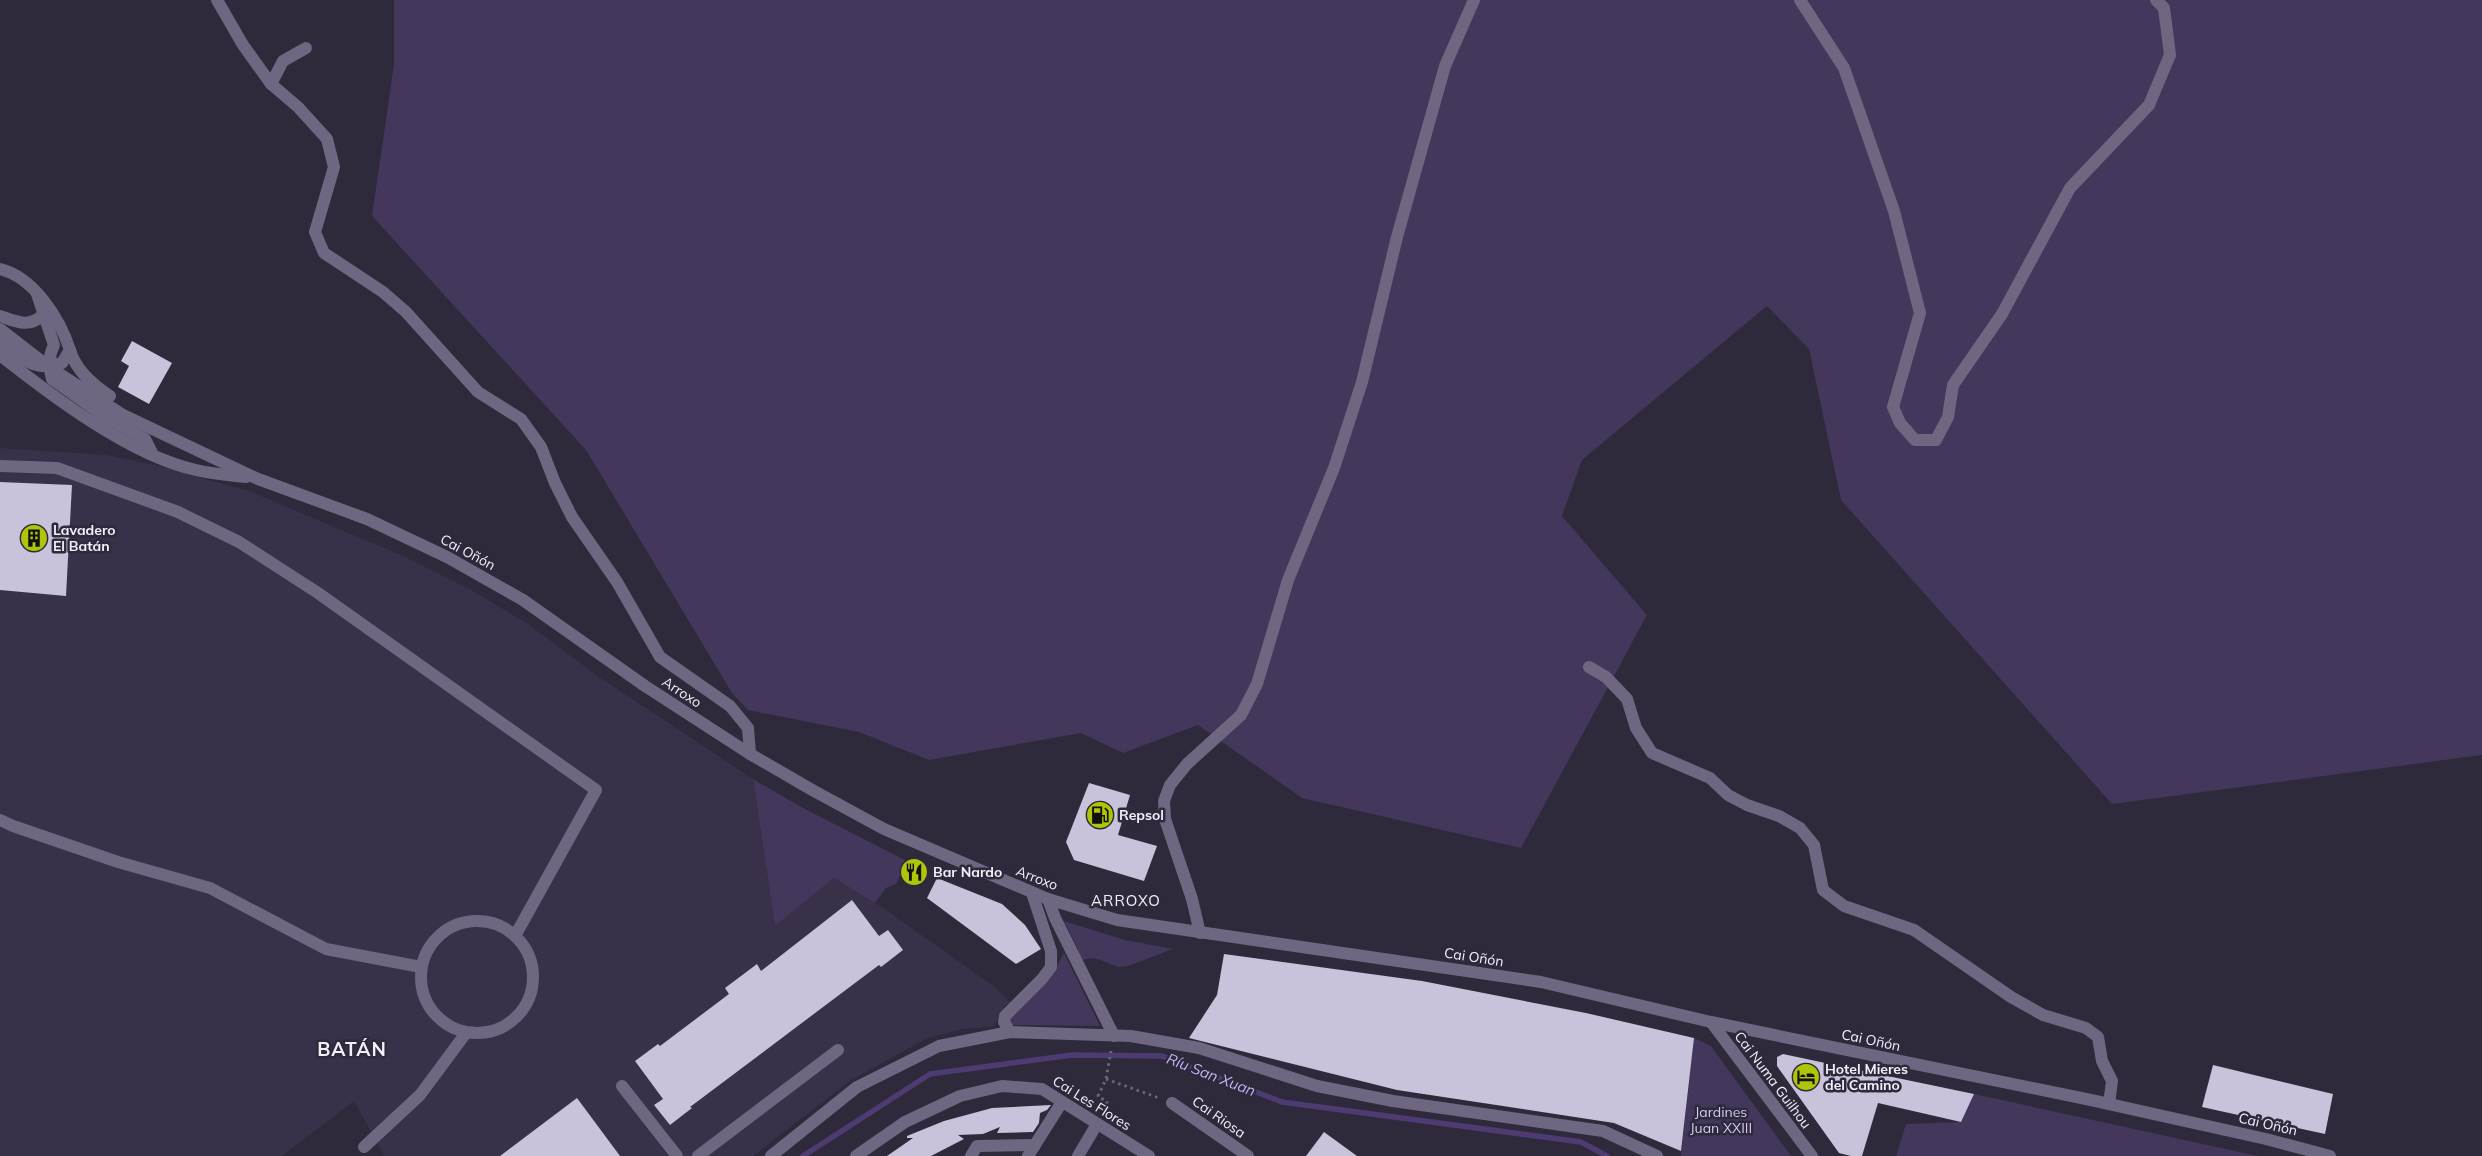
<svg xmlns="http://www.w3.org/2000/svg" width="2482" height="1156" font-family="Mulish,sans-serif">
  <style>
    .built { fill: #383149 }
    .green { fill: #43375c }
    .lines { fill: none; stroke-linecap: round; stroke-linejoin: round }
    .stream { stroke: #4d3b71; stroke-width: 5.5 }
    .building { fill: #c8c2da }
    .path { stroke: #6a6676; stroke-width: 3; stroke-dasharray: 2.5 4; stroke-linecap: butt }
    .minor { stroke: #6f6781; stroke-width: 12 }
    .labels { text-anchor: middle; stroke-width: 5; stroke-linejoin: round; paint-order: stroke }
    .poi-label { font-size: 14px; font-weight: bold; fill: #f2effb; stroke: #2e293b; text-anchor: start }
    .street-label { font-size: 14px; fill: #f2effb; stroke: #2e293b }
    .park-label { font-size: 14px; fill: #d6c7fa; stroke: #2e293b }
    .neighbourhood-label { font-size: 15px; letter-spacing: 1px; fill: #f2effb; stroke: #2e293b }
    .water-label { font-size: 15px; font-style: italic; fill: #c5b1f4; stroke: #2e293b }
    .district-label { font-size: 19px; font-weight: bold; letter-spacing: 1px; fill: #f2effb; stroke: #2e293b }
  </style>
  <rect width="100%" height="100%" fill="#2e293b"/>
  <!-- built -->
  <path class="built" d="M0,448L107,455L155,465L249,491L401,555L473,591L528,624L599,677L753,779L775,926L834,878L879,905L995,987L1011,1003L1005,1005L994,1026L963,1029L928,1038L851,1080L753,1156H384L354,1101L282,1156H0Z"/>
  <!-- green -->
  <g class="green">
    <path d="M394,0H2482V755L2112,804L1841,500L1809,349L1767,306L1582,460L1562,516L1647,615L1521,848L1302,798L1198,725L1123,753L1081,733L929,760L859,732L748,710L732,693L586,450L372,216L394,64Z"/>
    <path d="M753,779L803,808L907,861L896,884L886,888L875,903L834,878L775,926Z"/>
    <path d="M1064,921L1125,940L1173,949C1164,952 1127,968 1120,967C1106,965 1098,954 1083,960L1076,952L1078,949Z"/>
    <path d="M1064,953L1100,1026L1012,1025L1010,1021L1011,1016L1052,974Z"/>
    <path d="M1694,1038L1711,1046L1791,1156H1681Z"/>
    <path d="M1974,1094L2258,1156H1896L1906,1124L1961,1122Z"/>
  </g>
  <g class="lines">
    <!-- stream -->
    <path class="stream" d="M803,1156L930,1074L1072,1055L1162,1056L1282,1102L1581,1142L1607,1156"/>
  </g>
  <!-- building -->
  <g class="building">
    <path d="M132,341L172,363L149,404L118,387L129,366L121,361Z"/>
    <path d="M0,482L72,485L66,596L0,590Z"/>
    <path d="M1089,783L1130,795L1118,835L1157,846L1144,881L1074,860L1066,842Z"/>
    <path d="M937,878L1002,904L1025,925L1041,949L1016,964L927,898Z"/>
    <path d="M852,900L879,936L888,930L903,950L881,967L879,965L690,1107L692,1108L670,1125L654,1105L663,1099L635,1061L658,1044L660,1046L729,994L725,988L757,964L761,971Z"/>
    <path d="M1224,954L1422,981L1586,1013L1694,1038L1681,1151L1614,1123L1397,1090L1189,1038L1217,995Z"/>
    <path d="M1783,1054L1830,1064L1974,1094L1961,1122L1878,1103L1862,1156H1851L1839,1153L1777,1066V1057Z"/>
    <path d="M2213,1065L2333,1094L2325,1134L2202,1107Z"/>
    <path d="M577,1098L620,1156H500Z"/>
    <path d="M1051,1105L1047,1110L1040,1113L1039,1123L1033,1132L997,1133L1000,1127L983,1134L958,1135L964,1139L931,1156H887L913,1138H907V1136L944,1121L992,1108Z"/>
    <path d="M1324,1132L1357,1156H1306Z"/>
  </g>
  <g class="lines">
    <!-- path -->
    <g class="path">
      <path d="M1106,1079L1159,1098"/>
      <path d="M1103,1110L1107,1102L1098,1096L1106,1079L1111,1051"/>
    </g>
    <!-- minor -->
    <g class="minor">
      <path d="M217,0L243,45L271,84L298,107L327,139L334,167L315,232L324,253L383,292L406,312L478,392L521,419L541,447L555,483L572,517L617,582L660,657L730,706L748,728L750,754"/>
      <path d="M1800,0L1844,68L1894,211L1920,313L1893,407L1900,423L1915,440H1936L1948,417L1953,385L2002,314L2070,188L2149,105L2170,55L2164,8L2156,0"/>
      <path d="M271,84L283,61L306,48"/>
      <path d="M0,269C34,277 60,319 70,350L62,363C33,373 22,358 0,341"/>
      <path d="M37,294L54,345C48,357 49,367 52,379L107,418L145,439L153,455"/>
      <path d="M0,316C17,322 29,328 43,315"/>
      <path d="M0,329L49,367L123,415L258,479L367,519L447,557L523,600L645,686L750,754L814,791L884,829L1048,899L1117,920L1541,982L1711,1022L2091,1100L2266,1139L2330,1156"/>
      <path d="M70,350C76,371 93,385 110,396"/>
      <path d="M0,355C52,396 131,456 196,470C212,474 229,475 246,477"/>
      <path d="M0,466L57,468L178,512L239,542L318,593L596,790L515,936"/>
      <path d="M1589,667L1606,677L1627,699L1636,728L1652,753L1710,778L1728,795L1747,805L1779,816L1800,828L1814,845L1823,890L1844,906L1914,930L2011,997L2043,1015L2086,1028L2098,1037L2102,1061L2112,1081L2109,1104"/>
      <path d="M0,820L13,826L118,862L210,888L326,949L421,967"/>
      <path d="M1048,899L1055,918L1114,1036"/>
      <circle cx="477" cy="977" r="56"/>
      <path d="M1200,933L1192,899L1165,819L1164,801L1170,785L1187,764L1241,715L1257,684L1288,580L1334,468L1362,382L1397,237L1445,66L1474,0"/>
      <path d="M1711,1022L1812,1156"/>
      <path d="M1010,1032L1004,1022L1005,1016L1042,979L1051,967V951L1032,893"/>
      <path d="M622,1086L677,1156"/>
      <path d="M1172,1103L1248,1156"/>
      <path d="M364,1147L420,1095L466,1033"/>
      <path d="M698,1156L838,1050"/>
      <path d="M771,1156L857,1087L939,1046L1010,1032L1131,1036L1199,1048L1317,1086L1393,1101L1603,1131L1657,1156"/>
      <path d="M856,1156L905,1122L960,1096L1002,1086L1042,1089L1149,1156"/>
      <path d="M971,1156L977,1146L1035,1145"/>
      <path d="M1028,1156L1062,1102"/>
      <path d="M1078,1156L1097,1124"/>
    </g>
  </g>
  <!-- icons -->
  <defs>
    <g id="building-disc" transform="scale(1.4375)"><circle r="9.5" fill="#aec509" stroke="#2e293b"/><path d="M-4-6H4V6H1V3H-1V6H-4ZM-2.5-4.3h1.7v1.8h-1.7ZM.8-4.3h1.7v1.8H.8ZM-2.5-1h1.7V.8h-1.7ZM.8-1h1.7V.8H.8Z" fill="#111"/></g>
    <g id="fuel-disc" transform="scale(1.4375)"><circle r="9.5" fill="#aec509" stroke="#2e293b"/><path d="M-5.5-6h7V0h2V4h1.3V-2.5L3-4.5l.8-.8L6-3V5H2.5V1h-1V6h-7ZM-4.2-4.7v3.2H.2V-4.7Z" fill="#111"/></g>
    <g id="restaurant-disc" transform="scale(1.4375)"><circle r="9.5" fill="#aec509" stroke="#2e293b"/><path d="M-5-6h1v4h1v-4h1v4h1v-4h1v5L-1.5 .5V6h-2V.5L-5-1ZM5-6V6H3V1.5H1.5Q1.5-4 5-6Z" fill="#111"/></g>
    <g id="hotel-disc" transform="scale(1.4375)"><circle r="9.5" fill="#aec509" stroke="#2e293b"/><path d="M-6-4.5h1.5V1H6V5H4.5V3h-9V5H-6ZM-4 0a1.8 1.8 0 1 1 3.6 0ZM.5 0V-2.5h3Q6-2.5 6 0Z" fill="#111"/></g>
  </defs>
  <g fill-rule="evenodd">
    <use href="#building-disc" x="34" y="538"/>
    <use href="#fuel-disc" x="1100" y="815"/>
    <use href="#restaurant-disc" x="914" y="872"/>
    <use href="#hotel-disc" x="1806" y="1077"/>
  </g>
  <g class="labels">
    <!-- poi labels -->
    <g class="poi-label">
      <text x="53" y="535">Lavadero<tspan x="53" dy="16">El Batán</tspan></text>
      <text x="1119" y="820">Repsol</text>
      <text x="933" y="877">Bar Nardo</text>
      <text x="1825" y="1074">Hotel Mieres<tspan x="1825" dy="16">del Camino</tspan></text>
    </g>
    <!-- street labels -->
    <g class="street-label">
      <text transform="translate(468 552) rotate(28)" y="5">Cai Oñón</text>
      <text transform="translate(682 692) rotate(33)" y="5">Arroxo</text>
      <text transform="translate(1037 878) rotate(21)" y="5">Arroxo</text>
      <text transform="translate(1474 957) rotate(9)" y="5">Cai Oñón</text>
      <text transform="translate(1871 1040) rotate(12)" y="5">Cai Oñón</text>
      <text transform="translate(1773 1080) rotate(53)" y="5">Cai Numa Guilhou</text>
      <text transform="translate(1092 1103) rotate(32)" y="5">Cai Les Flores</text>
      <text transform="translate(1219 1117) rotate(35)" y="5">Cai Riosa</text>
      <text transform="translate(2268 1124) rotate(13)" y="5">Cai Oñón</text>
    </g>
    <!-- park labels -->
    <g class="park-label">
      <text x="1721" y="1117">Jardines<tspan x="1721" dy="16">Juan XXIII</tspan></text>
    </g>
    <!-- neighbourhood labels -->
    <g class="neighbourhood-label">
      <text x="1126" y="906">ARROXO</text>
    </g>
    <!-- water labels -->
    <g class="water-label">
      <text transform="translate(1211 1075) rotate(21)" y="5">Ríu San Xuan</text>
    </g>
    <!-- district labels -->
    <g class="district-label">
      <text x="352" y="1056">BATÁN</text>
    </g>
  </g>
</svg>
